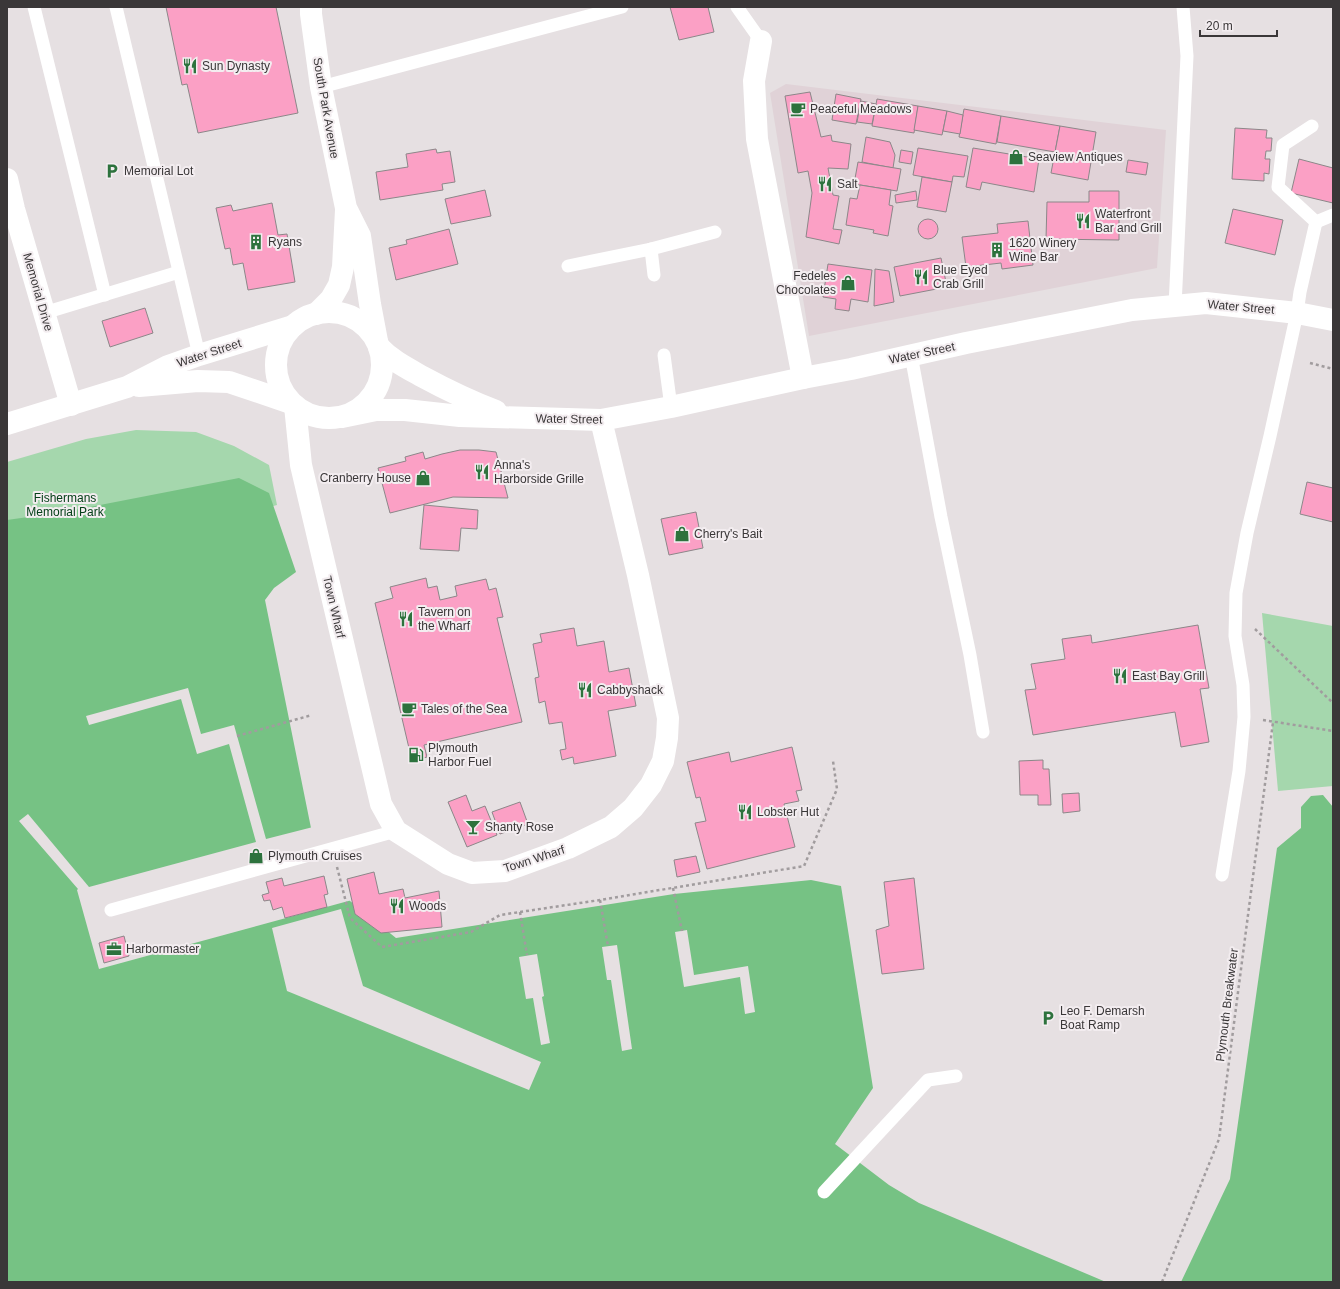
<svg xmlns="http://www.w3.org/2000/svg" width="1340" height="1289" font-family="Arial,sans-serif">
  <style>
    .built { fill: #e0d2d7 }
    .green { fill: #a5d7ad }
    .water { fill: #76c284 }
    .pier { fill: #e6e0e2 }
    .building { fill: #fba0c5; stroke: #8c8789 }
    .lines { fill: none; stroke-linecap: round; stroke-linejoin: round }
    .path { stroke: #a19c9e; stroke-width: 2.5; stroke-dasharray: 3 3; stroke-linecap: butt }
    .service { stroke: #fff; stroke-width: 13 }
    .minor { stroke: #fff; stroke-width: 22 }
    .tertiary { stroke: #fff; stroke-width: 22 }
    .secondary { stroke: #fff; stroke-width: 22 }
    .labels { text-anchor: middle; stroke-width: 4; stroke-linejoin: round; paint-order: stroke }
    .poi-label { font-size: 12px; fill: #3a3738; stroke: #f3edf0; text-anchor: start }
    .street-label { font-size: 12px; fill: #3a3738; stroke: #f3edf0 }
    .park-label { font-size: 12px; fill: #054019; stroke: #f3edf0 }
  </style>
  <rect width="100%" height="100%" fill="#e6e0e2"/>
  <!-- built -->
  <path class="built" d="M786,84L1166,130L1157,268L809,336L770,93Z"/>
  <!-- green -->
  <g class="green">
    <path d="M136,430L196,432L234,446L269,465L277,505L215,522L7,632V462L86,439Z"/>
    <path d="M1262,613L1333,626V786L1278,791Z"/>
  </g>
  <!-- water -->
  <g class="water">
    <path d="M239,478L269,493L296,572L274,588L265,600L311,828L350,901L396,938L674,894L811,880L841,886L873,1088L835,1144L889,1185L919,1203L1106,1282H7V520L64,512Z"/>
    <path d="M1323,795L1333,807V1282H1181L1230,1179L1277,848L1301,828V807L1311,796Z"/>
  </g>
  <!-- pier -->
  <g class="pier">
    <path d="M188,688L201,734L234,725L266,839L313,827L352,900L99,969L77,890L78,889L19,821L28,814L89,887L256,842L229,744L197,754L181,699L89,725L86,716Z"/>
    <path d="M341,909L363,986L541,1062L529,1090L287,991L272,928Z"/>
    <path d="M687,930L694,975L748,966L755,1012L745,1014L740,977L684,987L675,932Z"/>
    <path d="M617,945L632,1049L622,1051L611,980H607L602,947Z"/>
    <path d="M537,954L544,996L542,997L550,1043L541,1045L533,998L526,999L519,957Z"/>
  </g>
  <!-- building -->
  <g class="building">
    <path d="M166,7H276L298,113L198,133L187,84L182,85Z"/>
    <path d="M670,7H708L714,32L679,40Z"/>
    <path d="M810,92L821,137L831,135L832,141L851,144L848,169L828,168L833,195L839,196L833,229L842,230L839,244L806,237L812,193L808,171L798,173L785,96Z"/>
    <path d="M836,94L861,99L856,124L832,120Z"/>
    <path d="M877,99L918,106L914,133L872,126Z"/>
    <path d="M861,101L876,104L872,124L857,122Z"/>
    <path d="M918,106L947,111L942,135L914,130Z"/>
    <path d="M964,109L1001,116L996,144L959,137Z"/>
    <path d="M947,111L963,115L960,134L943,131Z"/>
    <path d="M1001,116L1060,126L1055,152L997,142Z"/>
    <path d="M1060,126L1096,132L1088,180L1051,173Z"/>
    <path d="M1235,128L1267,130L1266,138H1272L1271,151H1266L1265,159H1270L1269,174L1264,173V181L1232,179Z"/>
    <path d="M866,137L890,142L895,155L893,168L862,162Z"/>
    <path d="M918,148L968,156L964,177L953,176L952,182L913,175Z"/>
    <path d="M973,148L1039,159L1034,192L982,182L980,190L966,187Z"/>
    <path d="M436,149L437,153L450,151L455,182L442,184L443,190L380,200L376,172L408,167L406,154Z"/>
    <path d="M901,150L913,152L911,164L899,162Z"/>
    <path d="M1299,159L1333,168V203L1291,193Z"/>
    <path d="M1128,160L1148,163L1146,175L1126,172Z"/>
    <path d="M858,162L901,169L897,191L854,184Z"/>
    <path d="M922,177L952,182L946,212L917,207Z"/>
    <path d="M860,185L891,190L889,205L893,206L888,236L873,233L874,230L846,225L850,198L857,199Z"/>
    <path d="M485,190L491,216L451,224L445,199Z"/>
    <path d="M916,191L917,200L896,203L895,195Z"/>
    <path d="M1089,191H1119V240L1046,239L1047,202H1089Z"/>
    <path d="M272,203L278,235L287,234L295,282L248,290L243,263L233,265L230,248L225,249L216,208L231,205L233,211Z"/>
    <path d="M1233,209L1283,220L1275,255L1225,243Z"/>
    <circle cx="928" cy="229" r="10"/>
    <path d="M1028,221L1033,265L1002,269L1001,263L966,267L962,237L998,233L997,224Z"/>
    <path d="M449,229L458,264L396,280L389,248L407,244L406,240Z"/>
    <path d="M941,258L947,287L900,296L894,267Z"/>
    <path d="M828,264L872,270L868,302L851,299L849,311L835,309L836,299L823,297Z"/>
    <path d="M875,269L889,271L894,302L874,306Z"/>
    <path d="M145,308L153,333L110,347L102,321Z"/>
    <path d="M460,450H479L496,452L508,498L453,497L390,513L378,468L406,461L405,457L423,452L425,459L442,454Z"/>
    <path d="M1307,482L1333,488V522L1300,514Z"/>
    <path d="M424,505L478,510L477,529L461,528L459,551L420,549Z"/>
    <path d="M696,512L703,548L669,555L661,519Z"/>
    <path d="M426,578L428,588L437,586L440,600L457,596L455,586L486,579L489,590L496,588L503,617L497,618L522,722L424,745L427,757L412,761L375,603L393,598L390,587Z"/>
    <path d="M1198,625L1209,688L1200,689L1209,742L1181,747L1175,712L1033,735L1025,690L1036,689L1031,664L1065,659L1062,639L1091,635L1092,643Z"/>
    <path d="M574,628L577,646L604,641L609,672L629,668L636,706L608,711L616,756L574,764L573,757L562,760L560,750L566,749L562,722L549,724L545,701L539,703L535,678L539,677L533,644L542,642L540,634Z"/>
    <path d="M792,747L802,790L796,791L799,801L784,804L795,847L707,869L695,823L706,821L700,797L696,798L687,762L729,752L731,762Z"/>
    <path d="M1043,760V769H1049L1051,805H1038V795H1020L1019,761Z"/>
    <path d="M1079,793L1080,811L1063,813L1062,794Z"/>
    <path d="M466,795L472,811L485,806L497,835L467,847L448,802Z"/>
    <path d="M520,802L528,824L500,834L492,812Z"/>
    <path d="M696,856L700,872L677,877L674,860Z"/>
    <path d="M374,872L379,894L403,889L405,898L439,891L442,927L381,933L355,914L347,879Z"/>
    <path d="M324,876L328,894L324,895L327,907L285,918L282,907L273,910L270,900L264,901L262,895L269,893L266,882L282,878L284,886Z"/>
    <path d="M914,878L924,969L882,974L876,930L889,926L884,882Z"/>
    <path d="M124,936L129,956L104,963L99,943Z"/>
  </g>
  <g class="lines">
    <!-- path -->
    <g class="path">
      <path d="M1310,363L1333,369"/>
      <path d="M1255,629L1333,703"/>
      <path d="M1263,720L1333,731"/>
      <path d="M237,736L312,715"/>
      <path d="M337,867L350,918L382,947L471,932L500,915L600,900L804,866L837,789L833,761"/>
      <path d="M673,888L682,931"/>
      <path d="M600,900L608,946"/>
      <path d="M520,912L527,955"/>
      <path d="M1162,1282L1219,1139L1273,722"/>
    </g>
    <!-- service -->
    <g class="service">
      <path d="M34,7L105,295"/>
      <path d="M116,7L199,355"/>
      <path d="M737,7L761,41"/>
      <path d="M321,87L622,7"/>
      <path d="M1316,222L1333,215"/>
      <path d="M651,249L715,232"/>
      <path d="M568,266L651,249L654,275"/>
      <path d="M1175,306L1187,56L1183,7"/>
      <path d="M44,313L179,272"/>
      <path d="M664,355L671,407"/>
      <path d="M911,355L941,517L970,655L983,732"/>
      <path d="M1222,875L1239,771L1244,717L1243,685L1235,636L1236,593L1247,533L1270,436L1297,313L1300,292L1316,222L1278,187L1283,145L1312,126"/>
      <path d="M111,910L396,831"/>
      <path d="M824,1192L928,1080L956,1076"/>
    </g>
    <!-- minor -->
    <g class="minor">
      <path d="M761,41L754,81L757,139L803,378"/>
      <path d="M7,179L14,209L71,405"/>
    </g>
    <!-- tertiary -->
    <g class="tertiary">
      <path d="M311,7V14L321,87L346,208L360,236L370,304L377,341"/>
      <path d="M316,314L331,299L339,285L343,267L346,210"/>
      <path d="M295,406L301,465L381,804L396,831L448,864L472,873L505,871L568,848L611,827L633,808L651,785L663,761L667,738L668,718L638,575L601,420"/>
    </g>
    <!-- secondary -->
    <g class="secondary">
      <circle cx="329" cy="365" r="53"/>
      <path d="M379,347C391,360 407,368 423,377C447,390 470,401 496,411"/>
      <path d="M139,386L198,381L229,382L291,403"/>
      <path d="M342,417L376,410H405L460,416L601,420L671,407L803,378L851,369L966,343L1132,310L1206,303L1297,313L1333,320"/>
      <path d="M7,424L127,387L168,366L199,355L293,326"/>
    </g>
  </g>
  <!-- icons -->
  <defs>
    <g id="restaurant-bare" transform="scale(1.2)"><path d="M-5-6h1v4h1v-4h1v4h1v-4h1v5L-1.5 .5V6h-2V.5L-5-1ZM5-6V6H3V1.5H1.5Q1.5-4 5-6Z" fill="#2d723d" stroke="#f3edf0" stroke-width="2.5" paint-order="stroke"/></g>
    <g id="cafe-bare" transform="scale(1.2)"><path d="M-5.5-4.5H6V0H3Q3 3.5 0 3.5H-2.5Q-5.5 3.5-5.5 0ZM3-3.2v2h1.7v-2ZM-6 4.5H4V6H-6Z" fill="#2d723d" stroke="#f3edf0" stroke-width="2.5" paint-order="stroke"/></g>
    <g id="shop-bare" transform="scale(1.2)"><path d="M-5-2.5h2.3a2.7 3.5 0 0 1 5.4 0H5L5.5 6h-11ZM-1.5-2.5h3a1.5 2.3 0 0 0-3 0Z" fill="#2d723d" stroke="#f3edf0" stroke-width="2.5" paint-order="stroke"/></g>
    <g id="parking-bare" transform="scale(1.2)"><path d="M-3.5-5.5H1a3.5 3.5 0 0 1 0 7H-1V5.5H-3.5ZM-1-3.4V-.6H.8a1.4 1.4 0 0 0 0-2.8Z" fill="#2d723d" stroke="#f3edf0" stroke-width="2.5" paint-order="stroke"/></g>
    <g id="building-bare" transform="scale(1.2)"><path d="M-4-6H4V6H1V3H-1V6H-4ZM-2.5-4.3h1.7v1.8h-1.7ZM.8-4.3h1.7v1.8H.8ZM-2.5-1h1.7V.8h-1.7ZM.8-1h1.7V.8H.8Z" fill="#2d723d" stroke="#f3edf0" stroke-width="2.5" paint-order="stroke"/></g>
    <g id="fuel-bare" transform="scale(1.2)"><path d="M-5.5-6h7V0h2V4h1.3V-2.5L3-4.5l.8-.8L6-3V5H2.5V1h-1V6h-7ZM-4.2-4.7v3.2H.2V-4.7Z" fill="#2d723d" stroke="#f3edf0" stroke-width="2.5" paint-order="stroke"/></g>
    <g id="bar-bare" transform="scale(1.2)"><path d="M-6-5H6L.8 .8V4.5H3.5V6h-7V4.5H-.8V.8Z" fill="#2d723d" stroke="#f3edf0" stroke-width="2.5" paint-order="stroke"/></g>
    <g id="office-bare" transform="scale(1.2)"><path d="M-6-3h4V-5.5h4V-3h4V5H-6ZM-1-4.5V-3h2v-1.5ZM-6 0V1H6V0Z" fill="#2d723d" stroke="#f3edf0" stroke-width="2.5" paint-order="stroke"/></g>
  </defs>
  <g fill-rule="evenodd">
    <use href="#restaurant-bare" x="190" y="66"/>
    <use href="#cafe-bare" x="798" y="109"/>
    <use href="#shop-bare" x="1016" y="157"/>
    <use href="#parking-bare" x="112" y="171"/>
    <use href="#restaurant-bare" x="825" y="184"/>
    <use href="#restaurant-bare" x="1083" y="221"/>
    <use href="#building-bare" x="256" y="242"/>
    <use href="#building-bare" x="997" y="250"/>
    <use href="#restaurant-bare" x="921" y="277"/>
    <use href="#shop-bare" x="848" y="283"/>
    <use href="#restaurant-bare" x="482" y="472"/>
    <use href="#shop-bare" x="423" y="478"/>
    <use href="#shop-bare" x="682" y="534"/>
    <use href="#restaurant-bare" x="406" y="619"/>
    <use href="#restaurant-bare" x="1120" y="676"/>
    <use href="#restaurant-bare" x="585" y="690"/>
    <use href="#cafe-bare" x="409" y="709"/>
    <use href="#fuel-bare" x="416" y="755"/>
    <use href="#restaurant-bare" x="745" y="812"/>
    <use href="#bar-bare" x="473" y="827"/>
    <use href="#shop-bare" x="256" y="856"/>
    <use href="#restaurant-bare" x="397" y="906"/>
    <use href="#office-bare" x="114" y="949"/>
    <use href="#parking-bare" x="1048" y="1018"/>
  </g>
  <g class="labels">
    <!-- poi labels -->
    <g class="poi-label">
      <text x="202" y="70">Sun Dynasty</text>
      <text x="810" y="113">Peaceful Meadows</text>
      <text x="1028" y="161">Seaview Antiques</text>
      <text x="124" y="175">Memorial Lot</text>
      <text x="837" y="188">Salt</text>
      <text x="1095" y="218">Waterfront<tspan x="1095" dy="14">Bar and Grill</tspan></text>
      <text x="268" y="246">Ryans</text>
      <text x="1009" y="247">1620 Winery<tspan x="1009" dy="14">Wine Bar</tspan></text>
      <text x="933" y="274">Blue Eyed<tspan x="933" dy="14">Crab Grill</tspan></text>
      <text x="836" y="280" text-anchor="end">Fedeles<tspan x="836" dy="14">Chocolates</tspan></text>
      <text x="494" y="469">Anna's<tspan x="494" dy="14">Harborside Grille</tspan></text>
      <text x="411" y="482" text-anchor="end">Cranberry House</text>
      <text x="694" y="538">Cherry's Bait</text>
      <text x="418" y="616">Tavern on<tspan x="418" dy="14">the Wharf</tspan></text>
      <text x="1132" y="680">East Bay Grill</text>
      <text x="597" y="694">Cabbyshack</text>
      <text x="421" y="713">Tales of the Sea</text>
      <text x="428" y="752">Plymouth<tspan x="428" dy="14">Harbor Fuel</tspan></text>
      <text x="757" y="816">Lobster Hut</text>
      <text x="485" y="831">Shanty Rose</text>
      <text x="268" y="860">Plymouth Cruises</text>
      <text x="409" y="910">Woods</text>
      <text x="126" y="953">Harbormaster</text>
      <text x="1060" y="1015">Leo F. Demarsh<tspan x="1060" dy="14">Boat Ramp</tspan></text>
    </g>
    <!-- street labels -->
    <g class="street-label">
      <text transform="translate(326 108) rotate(80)" y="4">South Park Avenue</text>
      <text transform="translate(38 292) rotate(74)" y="4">Memorial Drive</text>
      <text transform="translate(1241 307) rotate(5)" y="4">Water Street</text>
      <text transform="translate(209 353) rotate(-18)" y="4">Water Street</text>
      <text transform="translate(922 353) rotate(-12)" y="4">Water Street</text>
      <text transform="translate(569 419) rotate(1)" y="4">Water Street</text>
      <text transform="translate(334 607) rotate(77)" y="4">Town Wharf</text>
      <text transform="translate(534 859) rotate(-18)" y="4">Town Wharf</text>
      <text transform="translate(1227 1005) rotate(-83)" y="4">Plymouth Breakwater</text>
    </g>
    <!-- park labels -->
    <g class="park-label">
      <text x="65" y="502">Fishermans<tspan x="65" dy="14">Memorial Park</tspan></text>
    </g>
  </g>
  <!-- border -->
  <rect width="1340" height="1289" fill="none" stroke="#3a3738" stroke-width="16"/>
  <!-- scale -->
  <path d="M1200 30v6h77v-6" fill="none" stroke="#3a3738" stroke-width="2"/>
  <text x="1206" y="30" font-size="12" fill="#3a3738" stroke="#f3edf0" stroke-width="3" paint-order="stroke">20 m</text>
</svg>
